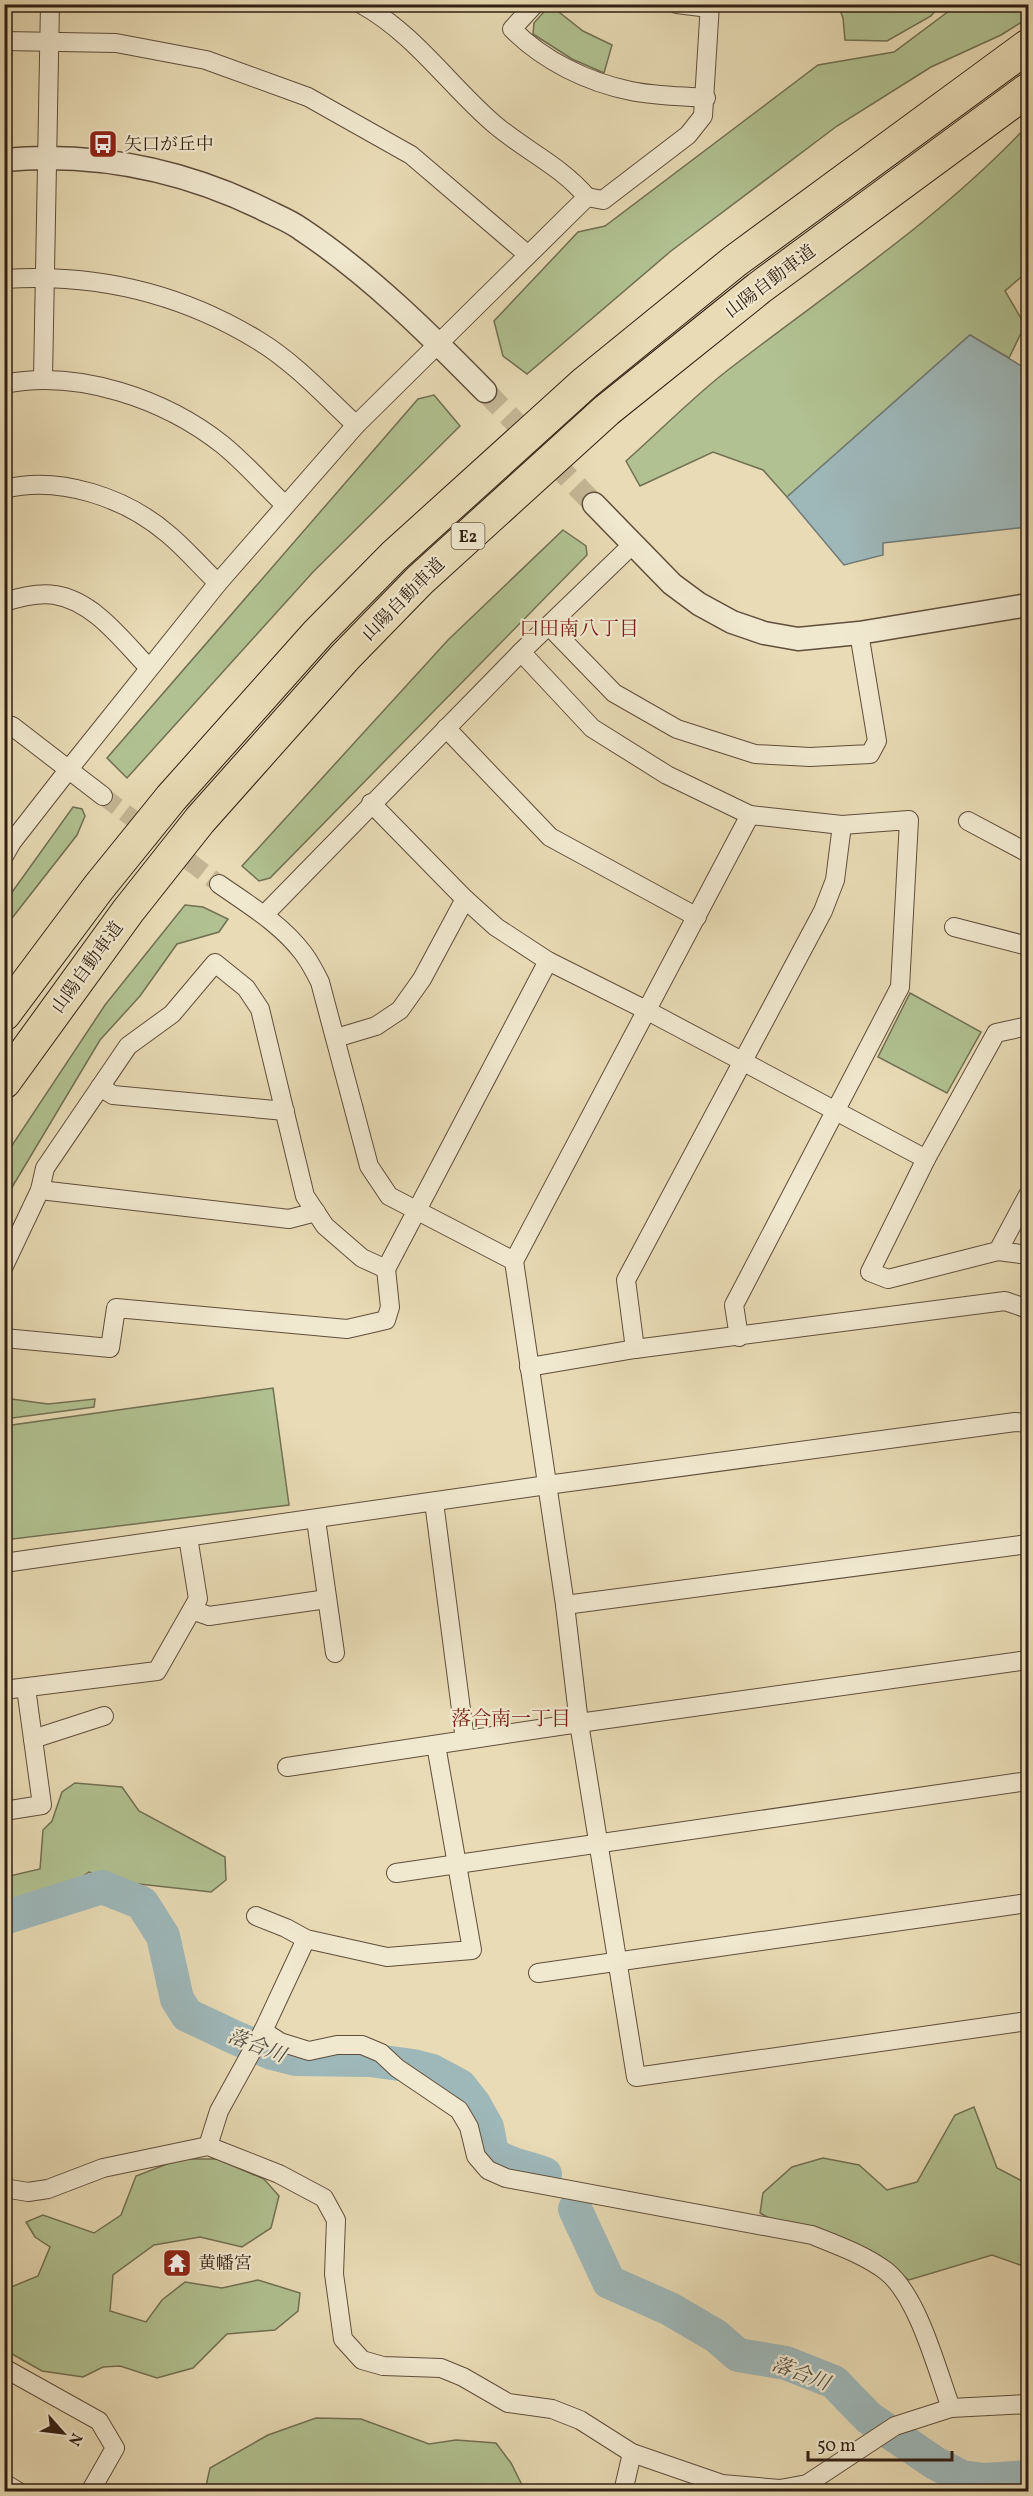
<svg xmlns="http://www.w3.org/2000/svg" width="1033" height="2496" font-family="Vollkorn,'Noto Serif JP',serif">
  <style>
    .green { fill: #b1c191; stroke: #717052; stroke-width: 1.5 }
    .water { fill: #9eb8ba; stroke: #727b77; stroke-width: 1.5 }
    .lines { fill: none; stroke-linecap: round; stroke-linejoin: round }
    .river { stroke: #9eb8ba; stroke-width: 34 }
    .minor-tunnel { stroke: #c3b594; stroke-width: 18; stroke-dasharray: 18 9; stroke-linecap: butt }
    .tertiary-tunnel { stroke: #c3b594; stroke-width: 22; stroke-dasharray: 22 11; stroke-linecap: butt }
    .minor-casing { stroke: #5f4e3b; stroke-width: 20 }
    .tertiary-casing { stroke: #5f4e3b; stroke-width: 25 }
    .motorway-casing { stroke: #311f12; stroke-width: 35 }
    .minor { stroke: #f0e8cf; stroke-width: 18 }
    .tertiary { stroke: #f0e8cf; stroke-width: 22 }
    .motorway { stroke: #e8dbb5; stroke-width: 33 }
    .labels { text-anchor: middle; stroke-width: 4.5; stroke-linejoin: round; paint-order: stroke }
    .shield { fill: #f0e8cf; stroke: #6a5b4b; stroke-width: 1.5 }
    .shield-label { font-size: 16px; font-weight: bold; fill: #311f12 }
    .poi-label { font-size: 18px; fill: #311f12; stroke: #f0e8cf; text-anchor: start }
    .street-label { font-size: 18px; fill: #311f12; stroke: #f0e8cf }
    .neighbourhood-label { font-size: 20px; fill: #7a1f14; stroke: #f0e8cf }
    .water-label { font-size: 20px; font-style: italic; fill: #524d44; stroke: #f0e8cf }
  </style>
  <rect width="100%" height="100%" fill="#e8dbb5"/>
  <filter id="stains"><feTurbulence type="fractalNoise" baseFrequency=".00333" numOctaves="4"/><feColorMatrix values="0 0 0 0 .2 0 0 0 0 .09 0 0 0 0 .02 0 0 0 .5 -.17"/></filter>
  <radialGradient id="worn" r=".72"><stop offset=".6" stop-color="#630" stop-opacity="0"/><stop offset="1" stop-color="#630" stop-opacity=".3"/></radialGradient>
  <!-- green -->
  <g class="green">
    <path d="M550,5L583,31L612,45L604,73L572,59L533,34L534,23Z"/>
    <path d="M838,5V4L940,5L931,16L887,41L845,40L843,18Z"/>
    <path d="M957,5H1028V18L1001,35L931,67L837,126L671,251L527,374L503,356L494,321L578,232L605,226L818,65L894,52Z"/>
    <path d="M1028,125V271L1005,291L1025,325L1009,358L970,335L787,497L763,470L713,452L640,486L626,461C660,431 693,397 728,370C830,291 940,219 1028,125Z"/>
    <path d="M434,395L460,426L313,572L127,778L107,758L418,399Z"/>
    <path d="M563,530L586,546L587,555L270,878L259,881L242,866L448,640Z"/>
    <path d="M73,807L82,809L85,816L77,835L5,927V902Z"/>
    <path d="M185,905L203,907L228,919L219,932L177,944L140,996L100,1040L5,1199V1156L105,1005Z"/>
    <path d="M910,993L981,1032L947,1093L878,1057Z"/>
    <path d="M273,1388L289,1505L5,1540V1426Z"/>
    <path d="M4,1398L48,1404L95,1399L94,1407L5,1419Z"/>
    <path d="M75,1783L122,1787L139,1811L225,1857L226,1880L211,1892L121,1882L89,1872L69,1886L51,1909L5,1916V1877L40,1869L43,1830L52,1821L62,1792Z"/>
    <path d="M974,2107L997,2168L1028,2184V2270L1020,2265L992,2255L909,2280C864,2248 807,2240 760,2213L763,2193L792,2167L823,2158L859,2165L887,2190L917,2182L955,2115Z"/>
    <path d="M180,2159H217L264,2179L279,2196L271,2228L242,2247L200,2237L154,2245L113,2275L110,2311L146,2322L162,2300L185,2282L222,2288L258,2280L300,2293L298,2311L275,2330L227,2334L193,2368L157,2378L120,2366L103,2367L83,2377L42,2371L5,2350L4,2290L38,2276L50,2247L35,2237L26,2222L43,2215L94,2233L121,2215L136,2176Z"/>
    <path d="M316,2418L361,2419L429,2444L456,2440L496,2443L511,2463L525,2491L211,2492L206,2486L210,2468L268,2435Z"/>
  </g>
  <!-- water -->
  <path class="water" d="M970,335L1028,370V527L883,543V555L844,565L787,497Z"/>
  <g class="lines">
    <!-- river -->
    <g class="river">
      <path d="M4,1918L102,1887L142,1903L163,1936L177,1999L187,2015L236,2038L272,2053L296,2059L370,2060L413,2066L432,2071L460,2086L474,2104L487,2127L492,2153C507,2165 527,2167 545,2174"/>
      <path d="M575,2209L609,2282L670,2309L716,2336L738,2355L786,2363L834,2382L869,2418L935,2463L962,2477L984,2480L1028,2477"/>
    </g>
    <!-- minor-tunnel -->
    <path class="minor-tunnel" d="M103,796L219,884"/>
    <!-- tertiary-tunnel -->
    <path class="tertiary-tunnel" d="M485,391L594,504"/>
    <!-- minor casing -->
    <g class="minor-casing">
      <g id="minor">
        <path d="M361,4C414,33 449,85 493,123C524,150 560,165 587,197"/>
        <path d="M535,4L512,29C544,61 587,82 631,91C655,96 681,96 706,98"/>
        <path d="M677,4L709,8"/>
        <path d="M4,41L116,43L206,60L308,97L411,155L527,254"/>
        <path d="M4,279C95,273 181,293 259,341C295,363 325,396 356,425"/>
        <path d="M43,378L50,4"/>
        <path d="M4,384C78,369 165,399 223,445C245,463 265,486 285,505"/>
        <path d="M4,489C60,475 126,498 168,534C186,549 201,567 218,583"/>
        <path d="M4,602C20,597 39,592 55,595C94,601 123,641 149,668"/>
        <path d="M549,626L614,693L677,729L755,754L810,757L870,754L877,741L859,633"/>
        <path d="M521,652L592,728L667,775L750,815L842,825L909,820L900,987L734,1305L739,1337"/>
        <path d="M4,724L12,726L103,796"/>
        <path d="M446,728L550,837L697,917"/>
        <path d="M371,803L465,899L496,927L548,961L646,1010L926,1159L996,1033L1028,1026"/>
        <path d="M750,815L514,1261L565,1605L579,1723L636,2077L1028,2021"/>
        <path d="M968,821L1028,853"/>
        <path d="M4,856L12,842L69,769L218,583L356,425L587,197L603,200L688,135L703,116L710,4"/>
        <path d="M219,884C249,905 281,924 303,953C310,962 315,972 320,982L369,1166L389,1196L514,1261"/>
        <path d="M264,915L521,652L632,545"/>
        <path d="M954,927L1028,946"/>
        <path d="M336,1038L376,1026L400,1010L422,979L465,899"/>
        <path d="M100,1087L113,1095L285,1111"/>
        <path d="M926,1159L870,1272L888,1279L998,1251L1028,1195"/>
        <path d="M40,1190L289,1219L316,1212"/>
        <path d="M998,1251L1028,1255"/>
        <path d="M4,1266L40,1190L45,1168L128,1046L172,1014L215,963L246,988L260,1009L305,1196L325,1226L362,1258L386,1269L390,1307L386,1320L347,1329L116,1308L110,1348L4,1338"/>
        <path d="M386,1269L548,961"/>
        <path d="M635,1349L626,1280L823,911L835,880L842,825"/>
        <path d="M529,1367L635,1349L1005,1301L1028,1309"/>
        <path d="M434,1502L465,1740"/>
        <path d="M316,1520L335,1653"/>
        <path d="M4,1563L547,1485L1015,1422L1028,1423"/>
        <path d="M565,1605L1028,1544"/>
        <path d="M192,1610L209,1616L327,1599"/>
        <path d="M4,1690L157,1671L198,1599L188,1537"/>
        <path d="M33,1739L104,1716"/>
        <path d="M287,1767L579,1723L1028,1660"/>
        <path d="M4,1811L42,1805L26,1688"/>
        <path d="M396,1873L1028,1781"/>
        <path d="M256,1916L286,1928L306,1939L387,1957L472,1950L436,1745"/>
        <path d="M538,1973L1028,1903"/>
        <path d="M263,2031L280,2042L309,2051L337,2045H362L381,2053L397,2068L459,2110L469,2127L476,2156L488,2170L506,2178L812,2235C837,2245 865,2255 886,2271C918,2296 937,2370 951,2408"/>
        <path d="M208,2146L219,2111L263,2031L306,1939"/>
        <path d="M4,2188L28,2192L48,2189L103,2168L208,2146L279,2174L324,2198L336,2220L334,2274L343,2339L362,2360L383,2366L441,2368L463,2377L508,2403L552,2409L580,2420L632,2453L722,2484L780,2489L807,2484L895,2426L951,2408L1028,2404"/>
        <path d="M4,2368L99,2421L115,2448L90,2492"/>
        <path d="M4,2483L19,2492"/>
        <path d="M623,2492L632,2453"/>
      </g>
    </g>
    <!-- tertiary casing -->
    <g class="tertiary-casing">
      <g id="tertiary">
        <path d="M4,160C94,152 180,169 261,208C274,215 289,220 301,229C370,275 428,333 485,391"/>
        <path d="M594,504L672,584L699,604L732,622L764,633L798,639L859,633L1028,605"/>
      </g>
    </g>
    <!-- motorway casing -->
    <g class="motorway-casing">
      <g id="motorway">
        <path d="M4,1014L99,887L171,798L318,633L394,556L585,383L735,261L1028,46"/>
        <path d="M4,1082L128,911L200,820L345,657L420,580L607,410L759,288L1028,90"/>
      </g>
    </g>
    <!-- minor -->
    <use href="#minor" class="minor"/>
    <!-- tertiary -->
    <use href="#tertiary" class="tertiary"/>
    <!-- motorway -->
    <use href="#motorway" class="motorway"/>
  </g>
  <!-- icons -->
  <defs>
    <g id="bus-square" transform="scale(1.5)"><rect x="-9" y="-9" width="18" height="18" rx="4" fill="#8f2418" stroke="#f0e8cf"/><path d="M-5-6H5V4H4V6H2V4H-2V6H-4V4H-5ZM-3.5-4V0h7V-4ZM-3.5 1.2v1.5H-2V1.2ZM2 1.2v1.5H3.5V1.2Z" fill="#fff"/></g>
    <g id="temple-square" transform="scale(1.5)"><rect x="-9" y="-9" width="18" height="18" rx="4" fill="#8f2418" stroke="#f0e8cf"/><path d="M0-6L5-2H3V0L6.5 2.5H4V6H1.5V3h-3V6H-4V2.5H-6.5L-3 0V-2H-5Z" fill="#fff"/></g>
  </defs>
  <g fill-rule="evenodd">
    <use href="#bus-square" x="103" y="144"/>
    <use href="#temple-square" x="177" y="2263"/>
  </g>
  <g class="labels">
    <!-- shield labels -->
    <rect class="shield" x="451.5" y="523" width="33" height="26" rx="4.5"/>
    <g class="shield-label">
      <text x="468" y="542">E2</text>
    </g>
    <!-- poi labels -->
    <g class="poi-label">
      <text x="124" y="150">矢口が丘中</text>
      <text x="198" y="2269">黄幡宮</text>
    </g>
    <!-- street labels -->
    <g class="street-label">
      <text transform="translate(770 281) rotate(-37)" y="6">山陽自動車道</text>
      <text transform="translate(403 599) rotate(-45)" y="6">山陽自動車道</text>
      <text transform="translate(87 967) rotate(-54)" y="6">山陽自動車道</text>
    </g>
    <!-- neighbourhood labels -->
    <g class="neighbourhood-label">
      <text x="579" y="635">口田南八丁目</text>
      <text x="511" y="1725">落合南一丁目</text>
    </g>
    <!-- water labels -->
    <g class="water-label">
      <text transform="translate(257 2045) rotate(21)" y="7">落合川</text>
      <text transform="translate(801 2373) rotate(21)" y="7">落合川</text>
    </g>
  </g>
  <!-- margin -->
  <rect width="1033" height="2496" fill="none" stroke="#e8dbb5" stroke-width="24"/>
  <rect x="6" y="6" width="1021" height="2484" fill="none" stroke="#311f12" stroke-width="3"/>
  <rect x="12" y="12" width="1009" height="2472" fill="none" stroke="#311f12" stroke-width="1.5"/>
  <!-- north arrow -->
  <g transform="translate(63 2433) rotate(118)" stroke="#f0e8cf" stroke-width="4.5" paint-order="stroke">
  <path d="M0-4.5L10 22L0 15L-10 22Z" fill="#311f12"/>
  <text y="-9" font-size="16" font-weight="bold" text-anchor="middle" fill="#311f12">N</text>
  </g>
  <!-- scale -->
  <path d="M808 2451v9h144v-9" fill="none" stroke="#311f12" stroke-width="3"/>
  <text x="817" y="2451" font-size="18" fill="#311f12" stroke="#f0e8cf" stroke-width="4.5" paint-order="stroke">50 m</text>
  <rect width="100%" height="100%" filter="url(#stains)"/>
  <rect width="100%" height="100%" fill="url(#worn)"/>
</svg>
